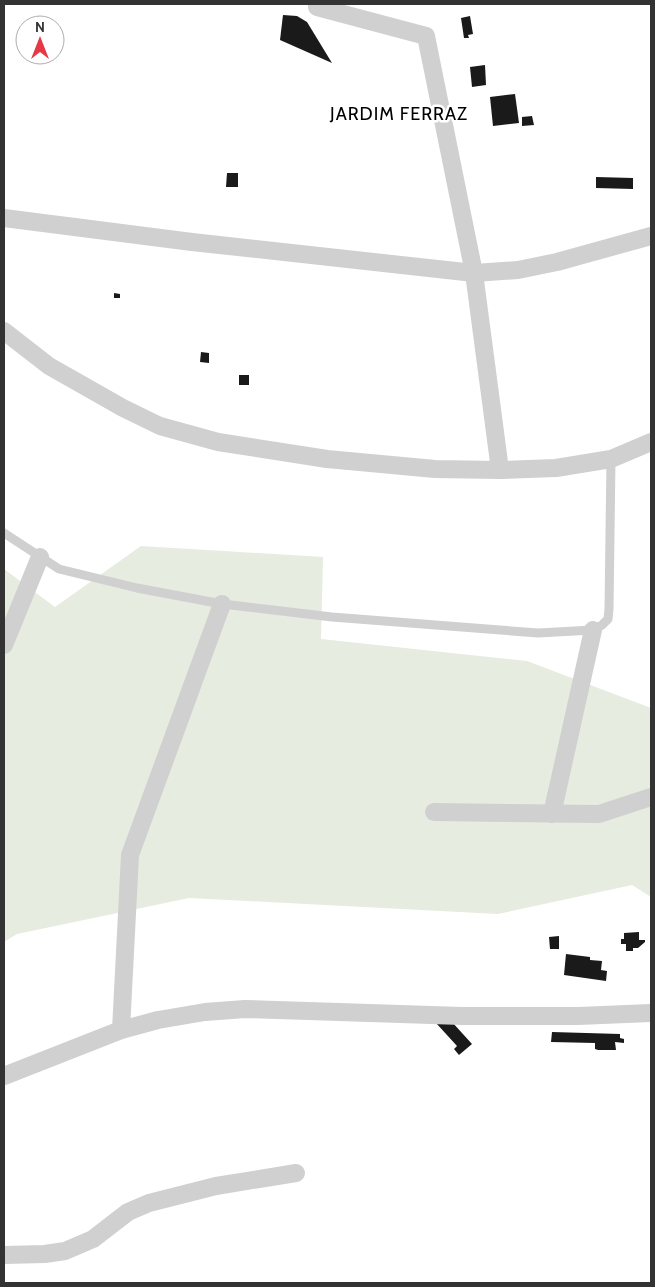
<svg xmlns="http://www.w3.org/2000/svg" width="655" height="1287" font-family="Cabin,sans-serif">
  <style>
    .green { fill: #e6ecdf }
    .building { fill: #1a1a1a }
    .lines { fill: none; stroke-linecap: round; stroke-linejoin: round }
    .service { stroke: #d0d0d0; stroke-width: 9 }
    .minor { stroke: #d0d0d0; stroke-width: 18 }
    .labels { text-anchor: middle; stroke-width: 5; stroke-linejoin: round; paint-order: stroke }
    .quarter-label { font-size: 18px; letter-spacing: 1px; fill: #000; stroke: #fff }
  </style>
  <rect width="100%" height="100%" fill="#fff"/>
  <!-- green -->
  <path class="green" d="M141,546L323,557L321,639L527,661L651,708V897L632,885L498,914L189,898L17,934L4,942V569L55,607Z"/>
  <!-- building -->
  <g class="building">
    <path d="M283,15L297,16L307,22L332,63L280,40Z"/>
    <path d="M470,16L473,34L468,35L469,38H464L461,18Z"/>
    <path d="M485,65L486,85L472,87L470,67Z"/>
    <path d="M515,94L519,123L493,126L490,97Z"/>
    <path d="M532,116L534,125L522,126V117Z"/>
    <path d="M227,173H238V187H226Z"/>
    <path d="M596,177L633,178V189L596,188Z"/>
    <path d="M114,293L120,294V298H114Z"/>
    <path d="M201,352L209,353V363L200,362Z"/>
    <rect x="239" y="375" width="10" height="10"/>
    <path d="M639,932V940H645V942L638,948H633V951H626V944H621V939H624V933Z"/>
    <path d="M559,936V949H550L549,937Z"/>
    <path d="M566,954L590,957V960L602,961L601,970L607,971L606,981L564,975Z"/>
    <path d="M452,1022L472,1044L459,1055L454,1049L457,1046L436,1023Z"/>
    <path d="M552,1032L620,1034V1038L624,1039V1043L615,1042L616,1050H598L595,1049V1043L551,1042Z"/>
  </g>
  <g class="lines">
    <!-- service -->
    <path class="service" d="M4,533L59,569L137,588L222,604L332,617L538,633L593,630L602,625L608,619L609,609L611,459"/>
    <!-- minor -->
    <g class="minor">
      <path d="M317,7L426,36L474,273L500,470"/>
      <path d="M4,218L192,242L474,273L518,270L557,262L651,236"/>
      <path d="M4,331L49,366L123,408L160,426L218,442L327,459L435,469L500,470L556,468L611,459L651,442"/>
      <path d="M4,645L40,557"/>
      <path d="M434,812L599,814L651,797"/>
      <path d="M552,814L593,630"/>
      <path d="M121,1030L130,855L222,604"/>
      <path d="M4,1076L121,1030L158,1020L205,1012L245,1009L462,1016H578L651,1013"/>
      <path d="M4,1255L45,1254L65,1251L93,1239L128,1212L149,1203L216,1186L296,1173"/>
    </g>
  </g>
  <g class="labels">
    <!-- quarter labels -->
    <g class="quarter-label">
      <text x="399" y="120">JARDIM FERRAZ</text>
    </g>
  </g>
  <!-- border -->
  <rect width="655" height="1287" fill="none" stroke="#333333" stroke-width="10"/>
  <!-- north arrow -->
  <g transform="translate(40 40)"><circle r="24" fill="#ffffff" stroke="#adadad"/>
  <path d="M0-4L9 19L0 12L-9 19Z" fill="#e63946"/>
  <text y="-8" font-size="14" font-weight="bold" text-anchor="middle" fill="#333333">N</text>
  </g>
</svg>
